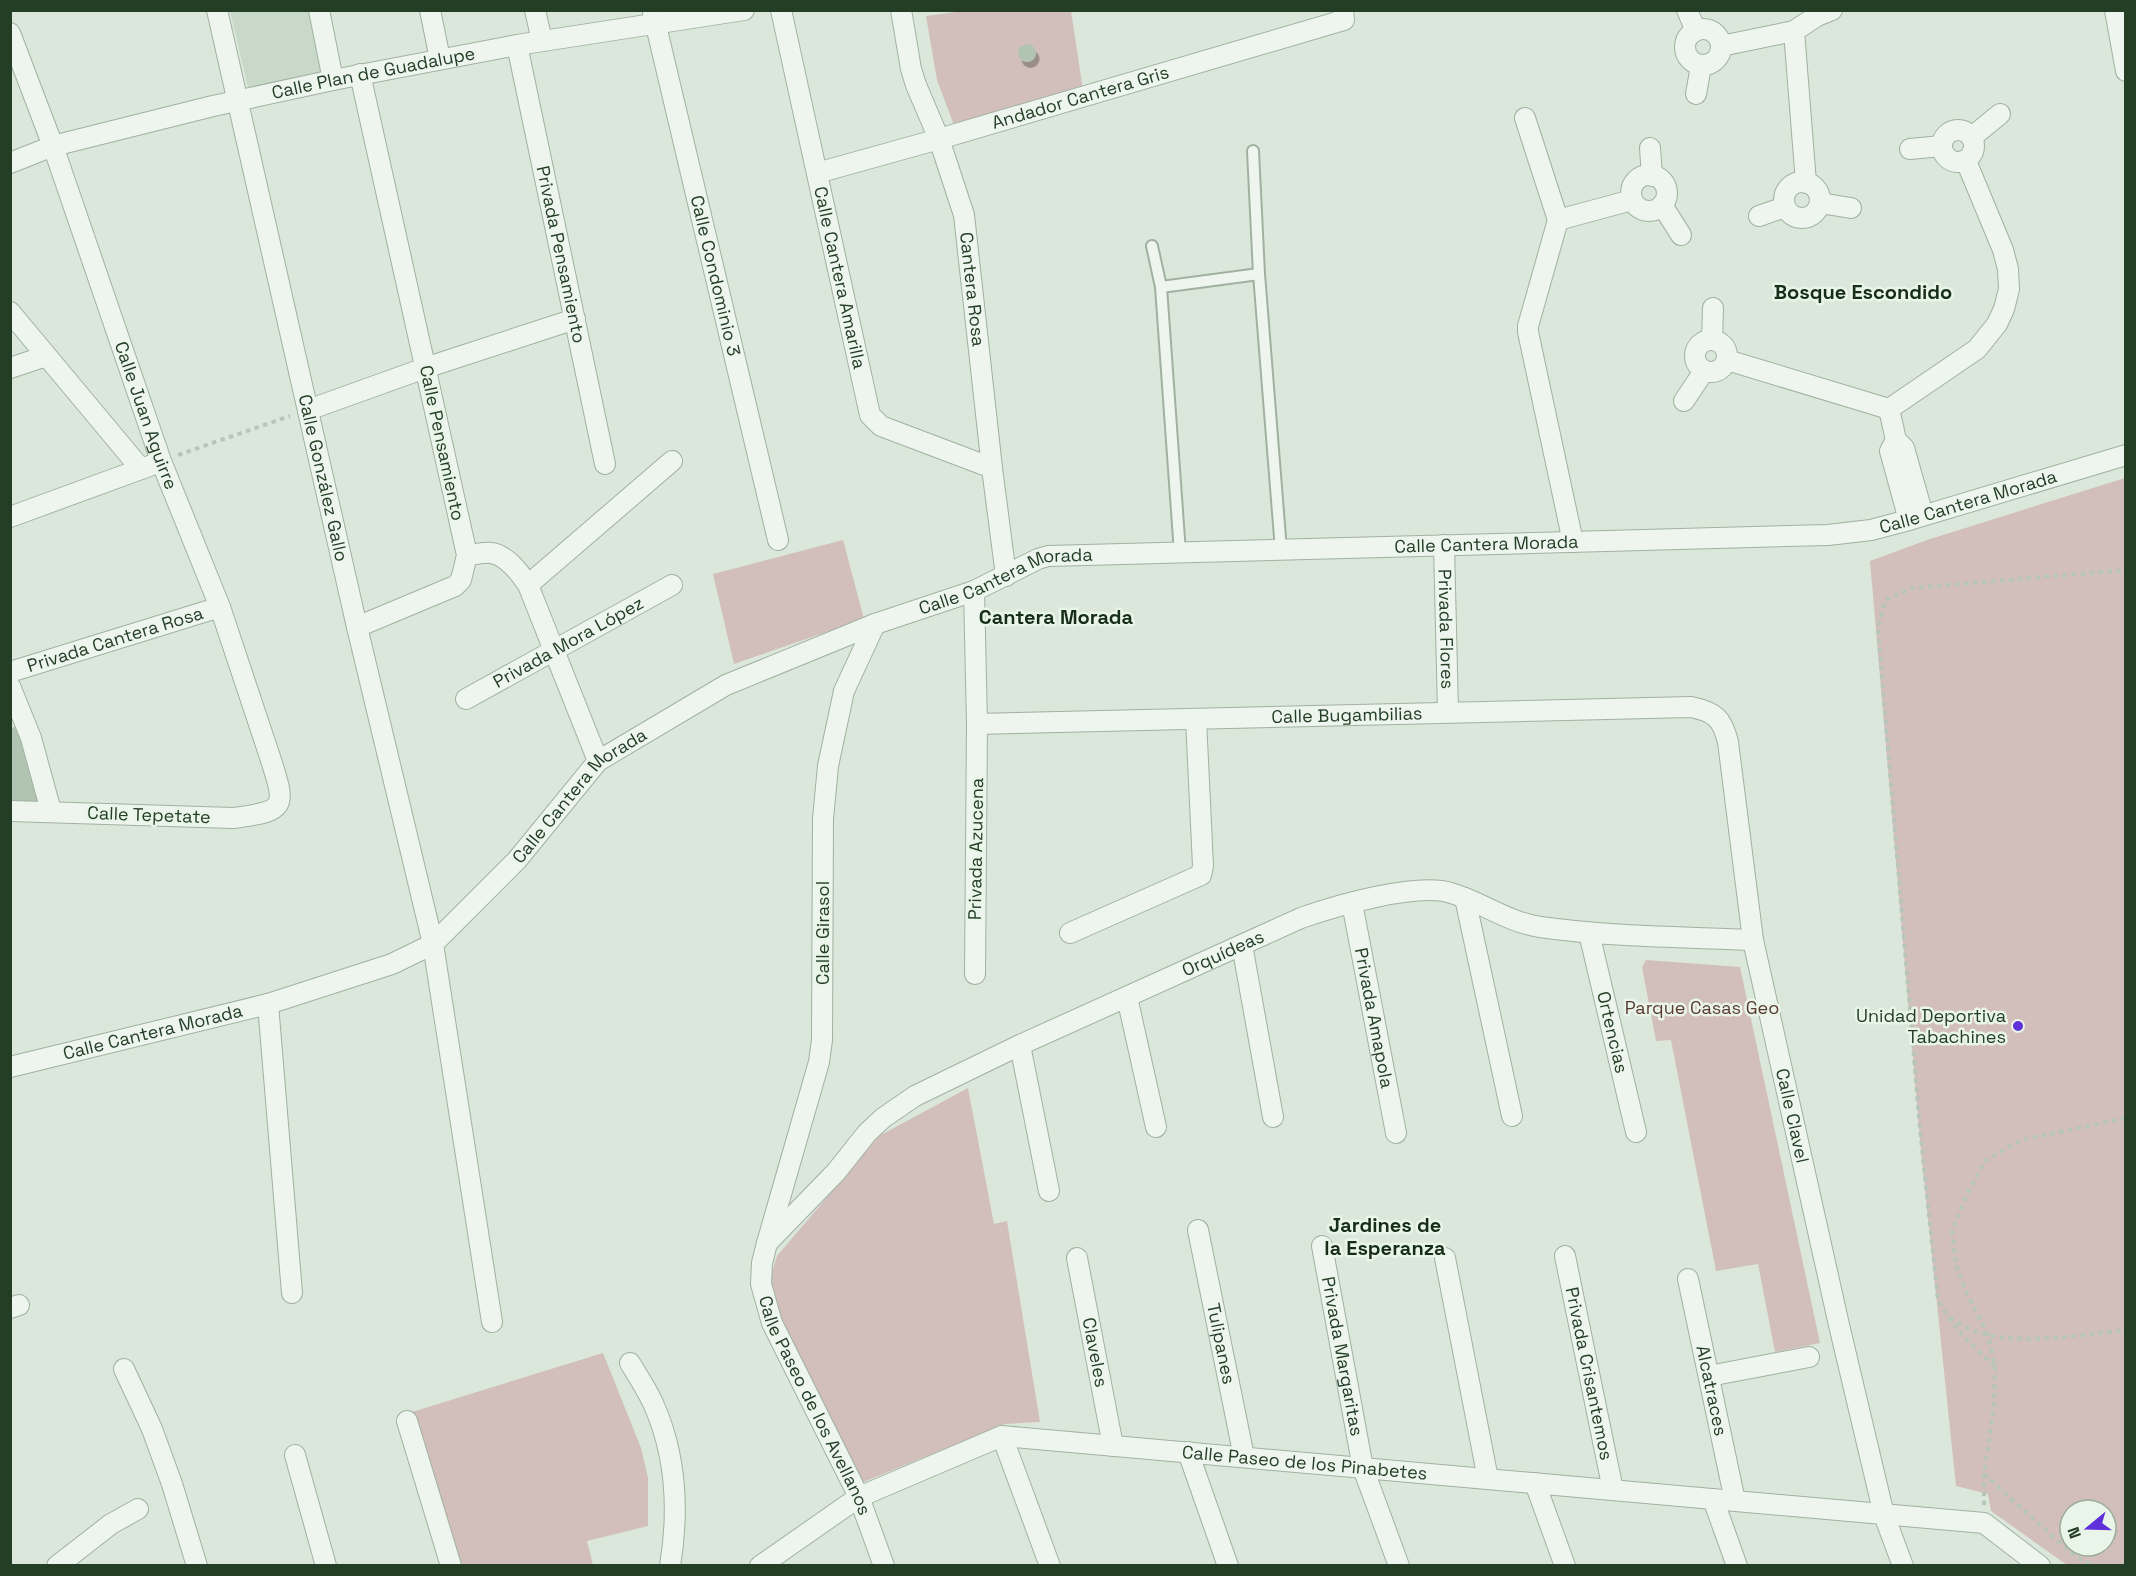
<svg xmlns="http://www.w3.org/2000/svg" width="2136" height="1576" font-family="'Space Grotesk',sans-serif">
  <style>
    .built { fill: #c8d9c9 }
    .green { fill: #d2bfbb; fill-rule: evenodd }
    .building { fill: #b1c4b2; filter: url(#shadow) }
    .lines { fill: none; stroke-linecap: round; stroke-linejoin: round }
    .lane-casing { stroke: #a0b1a1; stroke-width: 14 }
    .street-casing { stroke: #a0b1a1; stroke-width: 22 }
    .path { stroke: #b8c5ba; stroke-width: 4; stroke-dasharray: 4.5 4.5; stroke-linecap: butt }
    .lane { stroke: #edf5ee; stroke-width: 10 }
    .street { stroke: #edf5ee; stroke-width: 20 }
    .poi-dot { fill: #6031da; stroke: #eaf5ea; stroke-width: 2 }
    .labels { text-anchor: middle; stroke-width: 5; stroke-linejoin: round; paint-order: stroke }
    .street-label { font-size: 18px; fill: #233e25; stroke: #eaf5ea }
    .park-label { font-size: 18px; fill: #5b3a30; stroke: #eaf5ea }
    .poi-label { font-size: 18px; fill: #233e25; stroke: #eaf5ea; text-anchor: end }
    .neighbourhood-label { font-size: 20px; font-weight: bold; fill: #162e18; stroke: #eaf5ea }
  </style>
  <defs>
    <filter id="shadow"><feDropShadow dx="3.5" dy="6" stdDeviation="0" flood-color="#0004"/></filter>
  </defs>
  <rect width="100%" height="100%" fill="#dbe7db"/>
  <!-- built -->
  <path class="built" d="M230,11H312L325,75L249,91Z"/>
  <!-- green -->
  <g class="green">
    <path d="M971,10L1071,11L1085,103L961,144L937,80L926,16Z"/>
    <path d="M2125,478V1565H2067L1991,1511L1988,1494L1956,1486L1921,1151L1870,561L1927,540ZM2070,1510H2106V1546H2070Z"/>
    <path d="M843,540L864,619L734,664L713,574Z"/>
    <path d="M1646,960L1740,967L1820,1343L1775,1352L1758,1264L1716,1271L1671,1040L1656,1041L1642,967Z"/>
    <path d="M968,1088L994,1224L1007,1221L1040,1422L1005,1424L861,1483L768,1295L770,1278L777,1256L879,1136Z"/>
    <path d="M603,1353L641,1448L648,1478V1526L587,1541L593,1565H458L412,1412Z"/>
  </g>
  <!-- building -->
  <g class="building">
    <circle cx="1027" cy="53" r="9"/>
    <path d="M16,727L38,804H10V728Z"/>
  </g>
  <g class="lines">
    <!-- lane casing -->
    <g class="lane-casing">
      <g id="lane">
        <path d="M1253,151L1259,274"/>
        <path d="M1152,246L1161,287"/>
        <path d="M1180,553L1161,287L1259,274L1281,550"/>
      </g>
    </g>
    <!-- street casing -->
    <g class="street-casing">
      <g id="street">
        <path id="s1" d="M217,10L357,627L433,944L492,1322"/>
        <path d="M319,10L333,80"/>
        <path d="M430,10L440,59"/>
        <path d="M535,10L542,41"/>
        <path id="s2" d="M781,10L870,415L881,426L992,468"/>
        <path id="s3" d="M901,10L911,69L916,85L939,139L964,215L992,468L1006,576"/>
        <path d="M1687,10L1696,31"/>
        <path d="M2115,10L2126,71"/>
        <path id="s4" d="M653,13L778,540"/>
        <circle cx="1703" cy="47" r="18"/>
        <path d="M1794,31L1806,183"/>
        <path id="s5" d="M10,33L53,146L161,461L220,607L270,757C286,807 288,811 233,818L10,811"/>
        <path id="s6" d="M517,45L605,464"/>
        <path d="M1721,46L1794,31L1817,16L1832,10"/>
        <path d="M1696,94L1701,66"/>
        <path d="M1525,118L1558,220"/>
        <circle cx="1958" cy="146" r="16"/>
        <path d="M1972,137L2000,114"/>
        <path d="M1650,148L1652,176"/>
        <path d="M1910,149L1942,146"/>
        <path id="s7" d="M10,163L53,146L213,106L333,80L517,45L744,10"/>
        <path id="s8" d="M817,173L939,139L1344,20L1343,10"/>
        <circle cx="1649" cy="193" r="18"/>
        <circle cx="1802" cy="200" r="18"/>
        <path d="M1820,203L1851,208"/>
        <path d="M1662,205L1681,235"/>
        <path d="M1759,216L1785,207"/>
        <path d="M1558,220L1528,326V332L1573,542"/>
        <path d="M1558,220L1632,200"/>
        <path d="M10,312L141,469"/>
        <circle cx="1711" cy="356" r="16"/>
        <path d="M1712,340L1713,308"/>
        <path d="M1727,360L1889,409"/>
        <path d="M10,368L46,356"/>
        <path d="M1684,401L1704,371"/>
        <path d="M1889,409L1977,349L1997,324L2004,309L2009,289L2008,269L2003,250L1966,161"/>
        <path d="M1889,409L1896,440L1904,448L1923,515"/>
        <path d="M308,410L425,368L575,319"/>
        <path d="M1896,440L1890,451L1909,520"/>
        <path d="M10,517L152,465"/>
        <path id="s9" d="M1444,545L1448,712"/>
        <path d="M467,555C474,555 484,552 491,553C507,555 520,573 528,585L598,761"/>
        <path d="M528,585L672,461"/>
        <path d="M974,591L977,724L975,974"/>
        <path id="s10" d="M875,624L844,691L828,766L823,819L822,1040L819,1062L767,1243L762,1263L761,1284L772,1323L859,1497L884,1566"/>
        <path d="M357,627L455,586L461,580L467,555L360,74"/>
        <path id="s11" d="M10,672L220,607"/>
        <path d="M10,686L31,738L51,811"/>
        <path id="s12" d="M466,699L672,585"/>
        <path id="s13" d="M977,724L1691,707C1715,712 1722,718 1728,742L1753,940L1839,1325L1884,1515L1903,1566"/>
        <path d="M1465,898L1512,1116"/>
        <path id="s14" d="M1352,903L1396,1133"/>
        <path d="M1070,933L1201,875L1203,866L1196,719"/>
        <path id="s15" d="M1589,933L1636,1132"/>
        <path d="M1242,945L1273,1117"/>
        <path d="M1127,997L1156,1127"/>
        <path d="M268,1004L292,1293"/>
        <path d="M1020,1045L1049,1191"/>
        <path id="s16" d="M10,1067L268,1004L392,964L433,944L517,860L598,761L726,685L875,624L974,591L1038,559L1048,556L1828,535L1871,530L1909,520L2126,455"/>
        <path id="s17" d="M1198,1230L1244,1457"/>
        <path id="s18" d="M767,1243L836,1172L867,1133L883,1118L915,1096L1020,1045L1301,918C1335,906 1417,882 1451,893C1482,902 1507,922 1540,927C1611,937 1682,937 1753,940"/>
        <path id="s19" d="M1322,1246L1363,1468L1399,1566"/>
        <path id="s20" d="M1565,1256L1613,1490"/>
        <path id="s21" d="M1077,1258L1113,1446"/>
        <path d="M1445,1258L1488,1479"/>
        <path id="s22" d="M1688,1279L1735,1501"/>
        <path d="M10,1308L19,1305"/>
        <path d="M630,1363C638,1376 647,1390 653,1403C676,1454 679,1511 670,1566"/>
        <path d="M124,1369L152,1429L172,1484L197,1566"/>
        <path d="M1709,1376L1809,1357"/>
        <path d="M407,1421L451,1566"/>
        <path d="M1002,1436L1050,1566"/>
        <path d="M1188,1452L1228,1566"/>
        <path d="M295,1455L326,1566"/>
        <path d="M1535,1483L1565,1566"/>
        <path d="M1713,1499L1737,1566"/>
        <path d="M57,1566L111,1524L138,1509"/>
        <path id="s23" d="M760,1566L859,1497L1002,1436L1984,1523L2040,1566"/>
      </g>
    </g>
    <!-- path -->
    <g class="path">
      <path d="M178,455L290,416"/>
      <path d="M1950,1317C1994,1353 2073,1335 2126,1330"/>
      <path d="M1995,1366C1971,1345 1954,1329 1938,1300L1920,1129L1878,629L1885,600L1912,588L2126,570"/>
      <path d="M1984,1474L2070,1552L2092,1566"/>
      <path d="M1984,1505V1474L1994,1406L1995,1366L1988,1335L1967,1294L1956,1265L1952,1231L1967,1194L1985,1161L2021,1140L2126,1118"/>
    </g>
    <!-- lane -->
    <use href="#lane" class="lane"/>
    <!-- street -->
    <use href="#street" class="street"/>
  </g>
  <!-- markers -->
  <circle class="poi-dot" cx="2018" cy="1026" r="6"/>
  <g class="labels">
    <!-- street labels -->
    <g class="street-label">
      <text dy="6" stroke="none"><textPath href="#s7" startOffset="375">Calle Plan de Guadalupe</textPath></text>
      <text dy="6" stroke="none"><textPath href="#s8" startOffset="274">Andador Cantera Gris</textPath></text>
      <text dy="6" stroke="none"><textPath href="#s6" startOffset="214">Privada Pensamiento</textPath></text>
      <text dy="6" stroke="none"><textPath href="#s4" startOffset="270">Calle Condominio 3</textPath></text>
      <text dy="6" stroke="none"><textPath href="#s2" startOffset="274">Calle Cantera Amarilla</textPath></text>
      <text dy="6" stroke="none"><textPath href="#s3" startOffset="290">Cantera Rosa</textPath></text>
      <text dy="6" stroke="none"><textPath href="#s5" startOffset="406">Calle Juan Aguirre</textPath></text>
      <text transform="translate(442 443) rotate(78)" y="6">Calle Pensamiento</text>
      <text dy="6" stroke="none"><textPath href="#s1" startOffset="480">Calle González Gallo</textPath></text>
      <text dy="6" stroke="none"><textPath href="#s16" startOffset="2109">Calle Cantera Morada</textPath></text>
      <text dy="6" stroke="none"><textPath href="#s16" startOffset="1623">Calle Cantera Morada</textPath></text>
      <text dy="6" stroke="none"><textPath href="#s16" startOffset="1137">Calle Cantera Morada</textPath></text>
      <text dy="6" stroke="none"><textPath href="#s9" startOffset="84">Privada Flores</textPath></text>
      <text dy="6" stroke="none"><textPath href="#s11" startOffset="110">Privada Cantera Rosa</textPath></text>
      <text dy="6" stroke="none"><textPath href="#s12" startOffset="117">Privada Mora López</textPath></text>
      <text dy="6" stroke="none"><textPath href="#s13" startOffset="370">Calle Bugambilias</textPath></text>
      <text dy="6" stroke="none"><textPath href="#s16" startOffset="651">Calle Cantera Morada</textPath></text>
      <text transform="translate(149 815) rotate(2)" y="6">Calle Tepetate</text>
      <text transform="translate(976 849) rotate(-89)" y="6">Privada Azucena</text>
      <text transform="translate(823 933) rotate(-90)" y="6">Calle Girasol</text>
      <text dy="6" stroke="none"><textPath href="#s18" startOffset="549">Orquídeas</textPath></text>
      <text dy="6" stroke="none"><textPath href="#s14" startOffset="117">Privada Amapola</textPath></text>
      <text dy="6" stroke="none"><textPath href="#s16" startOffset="147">Calle Cantera Morada</textPath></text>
      <text dy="6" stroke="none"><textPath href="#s15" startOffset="102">Ortencias</textPath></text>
      <text dy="6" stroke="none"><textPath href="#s13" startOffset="1149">Calle Clavel</textPath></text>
      <text dy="6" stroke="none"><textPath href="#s17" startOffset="116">Tulipanes</textPath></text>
      <text dy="6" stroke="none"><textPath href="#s21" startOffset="96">Claveles</textPath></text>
      <text dy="6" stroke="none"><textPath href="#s19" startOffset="112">Privada Margaritas</textPath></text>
      <text dy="6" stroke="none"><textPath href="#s20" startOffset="120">Privada Crisantemos</textPath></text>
      <text dy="6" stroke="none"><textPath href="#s22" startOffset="114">Alcatraces</textPath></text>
      <text dy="6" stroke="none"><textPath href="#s10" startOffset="810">Calle Paseo de los Avellanos</textPath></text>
      <text dy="6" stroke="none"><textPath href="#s23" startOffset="580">Calle Paseo de los Pinabetes</textPath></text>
    </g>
    <!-- park labels -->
    <g class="park-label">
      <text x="1702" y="1014">Parque Casas Geo</text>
    </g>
    <!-- poi labels -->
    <g class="poi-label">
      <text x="2006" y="1022">Unidad Deportiva<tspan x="2006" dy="21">Tabachines</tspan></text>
    </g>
    <!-- neighbourhood labels -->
    <g class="neighbourhood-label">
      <text x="1863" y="299">Bosque Escondido</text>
      <text x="1056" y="624">Cantera Morada</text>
      <text x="1385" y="1232">Jardines de<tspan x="1385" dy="23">la Esperanza</tspan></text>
    </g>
  </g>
  <!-- border -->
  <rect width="2136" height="1576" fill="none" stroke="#233e25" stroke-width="24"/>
  <!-- north arrow -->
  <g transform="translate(2088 1528) rotate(251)"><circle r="28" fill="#eaf5ea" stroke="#9aac9b" stroke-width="1.5"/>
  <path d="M0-4.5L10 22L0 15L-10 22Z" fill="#6031da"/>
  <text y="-9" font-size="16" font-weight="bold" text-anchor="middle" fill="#233e25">N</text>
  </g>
</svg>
